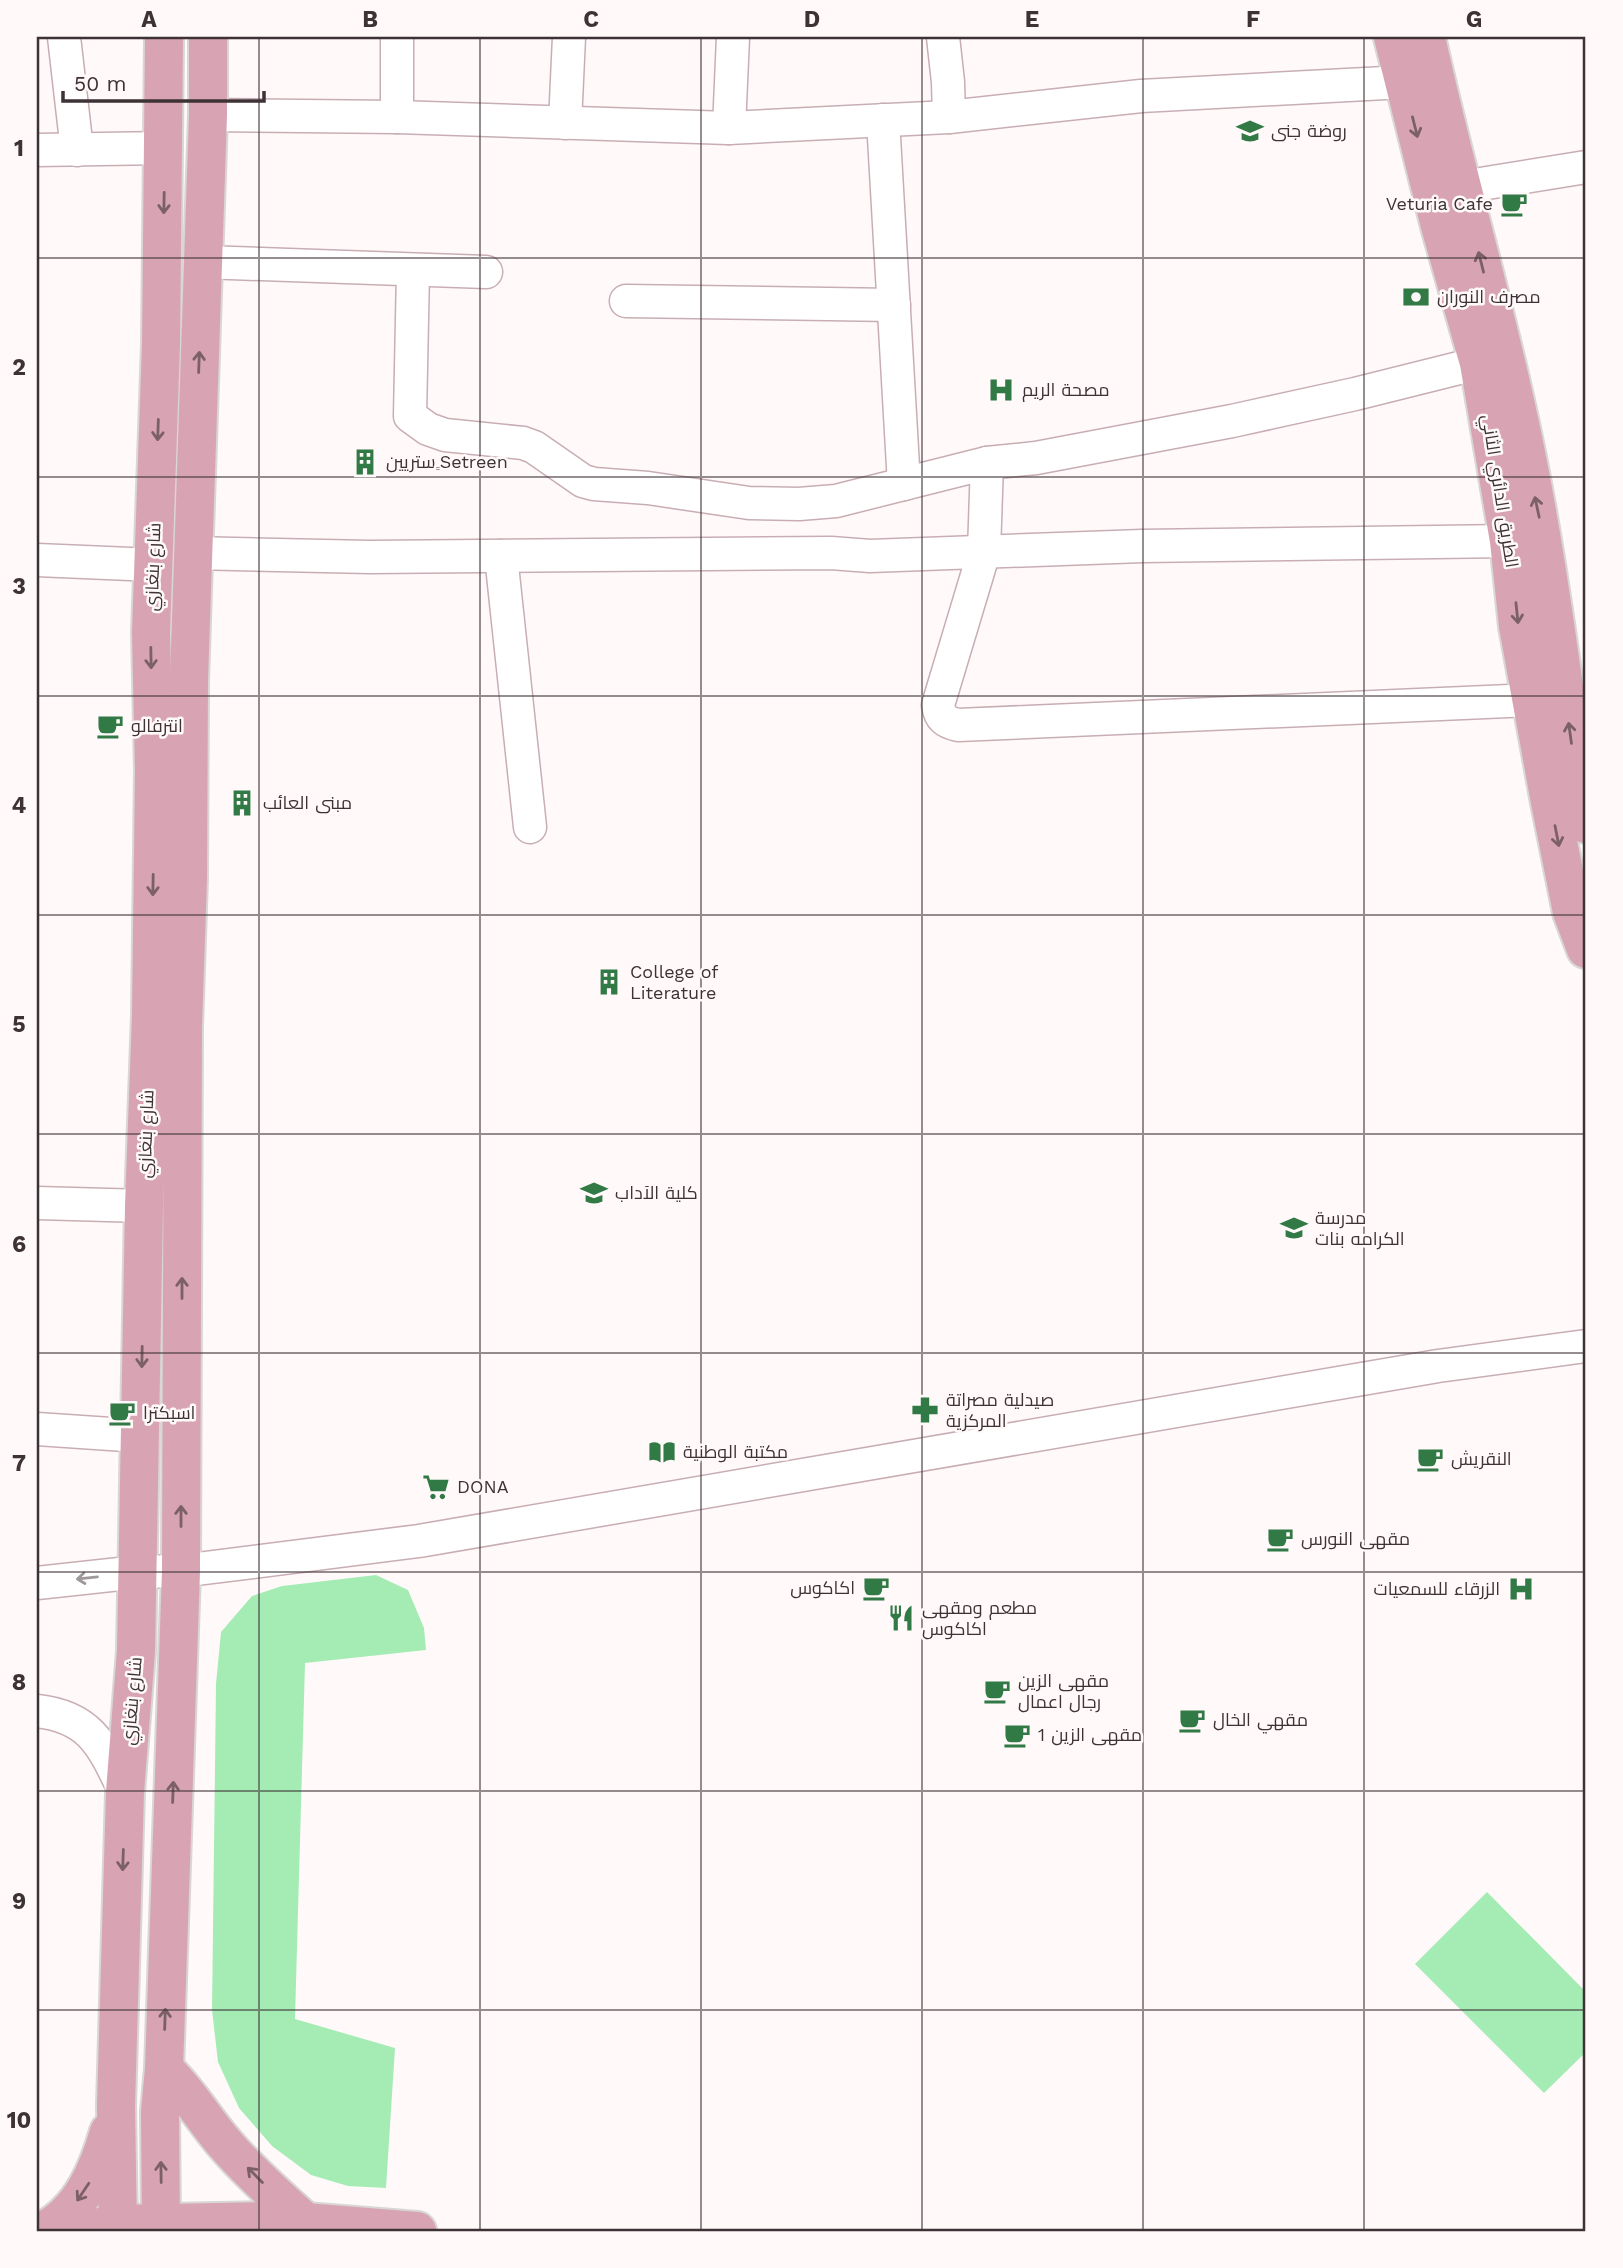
<svg xmlns="http://www.w3.org/2000/svg" width="1623" height="2268" font-family="'Work Sans',Cairo,sans-serif">
  <style>
    .park { fill: #a5ecb4 }
    .lines { fill: none; stroke-linecap: round; stroke-linejoin: round }
    .street-casing { stroke: #c8aeb4; stroke-width: 35 }
    .primary-casing { stroke: #d8d6d7; stroke-width: 42 }
    .street { stroke: #fff; stroke-width: 32 }
    .primary { stroke: #d8a4b3; stroke-width: 38 }
    .oneway { stroke: #7b6067 }
    .oneway2 { stroke: #9e989a }
    .grid { fill: none; stroke: #3d3235; stroke-width: 2; stroke-opacity: 0.55 }
    .labels { text-anchor: middle; stroke-width: 5; stroke-linejoin: round; paint-order: stroke }
    .poi-label { font-size: 18px; fill: #3d3235; stroke: #fff9fa; text-anchor: start }
    .street-label { font-size: 18px; fill: #3d3235; stroke: #fff9fa }
    .neatline { fill: none; stroke: #3d3235; stroke-width: 2.5 }
    .grid-label { font-size: 23px; text-anchor: middle; font-weight: bold; fill: #3d3235 }
  </style>
  <rect width="100%" height="100%" fill="#fff9fa"/>
  <!-- park -->
  <g class="park">
    <path d="M376,1575L408,1590L424,1628L426,1650L305,1663L295,2019L395,2048L386,2188L348,2186L311,2175L272,2146L239,2108L218,2062L212,2010L216,1684L221,1632L252,1596L282,1586Z"/>
    <path d="M1487,1892L1586,1992V2052L1544,2093L1415,1964Z"/>
  </g>
  <g class="lines">
    <!-- street casing -->
    <g class="street-casing">
      <g id="street">
        <path d="M64,37L77,150"/>
        <path d="M943,37L948,82L949,117"/>
        <path d="M208,115L397,117L729,128L949,117L1141,96L1404,82"/>
        <path d="M397,117V37"/>
        <path d="M883,120L904,484"/>
        <path d="M565,123L569,37"/>
        <path d="M729,128L733,37"/>
        <path d="M37,150L165,148"/>
        <path d="M1462,187L1586,167"/>
        <path d="M203,262L486,272"/>
        <path d="M413,271L410,416L428,429L445,435L523,443L534,447L583,481L594,484L648,488L749,503L799,504L836,501L987,463L1036,458L1232,421L1355,394L1479,363"/>
        <path d="M626,301L894,305"/>
        <path d="M987,463L984,552L938,705C940,718 945,722 958,725L1533,700"/>
        <path d="M192,553L370,557L831,553L870,556L1142,546L1509,541"/>
        <path d="M501,556L530,827"/>
        <path d="M37,560L154,565"/>
        <path d="M37,1203L144,1206"/>
        <path d="M37,1429L140,1436"/>
        <path d="M37,1583L138,1572L181,1571L419,1541L1438,1366L1586,1346"/>
        <path d="M37,1711C92,1717 103,1747 125,1792"/>
      </g>
    </g>
    <!-- primary casing -->
    <g class="primary-casing">
      <g id="primary">
        <path d="M1393,37L1440,226L1479,363L1509,541L1518,626L1550,802L1572,912L1586,949"/>
        <path d="M1426,37C1452,158 1487,276 1514,397C1544,528 1560,661 1579,794L1586,824"/>
        <path d="M164,2069C188,2091 204,2120 226,2145C250,2173 278,2197 305,2222"/>
        <path d="M43,2231C81,2211 98,2171 109,2132"/>
        <path d="M78,2231L117,2224L264,2221L305,2222L417,2231"/>
        <path d="M118,2231L116,2106L125,1792L136,1651L144,1206L151,1015L154,771L151,632L161,345L164,37"/>
        <path d="M161,2231L160,2112L164,2069L181,1571L183,1027L188,878L189,680L208,115V37"/>
      </g>
    </g>
    <!-- street -->
    <use href="#street" class="street"/>
    <!-- primary -->
    <use href="#primary" class="primary"/>
  </g>
  <!-- one-way arrows -->
  <defs><path id="oneway-shaft" d="M-6 0H5M1.5-3L5.5 0L1.5 3" fill="none" stroke-width="1.6" stroke-linecap="round" stroke-linejoin="round" transform="scale(1.75)"/></defs>
  <g class="oneway">
    <use href="#oneway-shaft" transform="translate(1415 127) rotate(76)"/>
    <use href="#oneway-shaft" transform="translate(164 203) rotate(91)"/>
    <use href="#oneway-shaft" transform="translate(1481 262) rotate(-104)"/>
    <use href="#oneway-shaft" transform="translate(199 362) rotate(-88)"/>
    <use href="#oneway-shaft" transform="translate(158 430) rotate(92)"/>
    <use href="#oneway-shaft" transform="translate(1537 507) rotate(-102)"/>
    <use href="#oneway-shaft" transform="translate(1517 613) rotate(84)"/>
    <use href="#oneway-shaft" transform="translate(151 658) rotate(89)"/>
    <use href="#oneway-shaft" transform="translate(1570 733) rotate(-98)"/>
    <use href="#oneway-shaft" transform="translate(1557 836) rotate(79)"/>
    <use href="#oneway-shaft" transform="translate(153 885) rotate(91)"/>
    <use href="#oneway-shaft" transform="translate(182 1288) rotate(-90)"/>
    <use href="#oneway-shaft" transform="translate(142 1357) rotate(91)"/>
    <use href="#oneway-shaft" transform="translate(181 1516) rotate(-90)"/>
    <use href="#oneway-shaft" transform="translate(173 1792) rotate(-88)"/>
    <use href="#oneway-shaft" transform="translate(123 1860) rotate(92)"/>
    <use href="#oneway-shaft" transform="translate(165 2019) rotate(-88)"/>
    <use href="#oneway-shaft" transform="translate(161 2172) rotate(-91)"/>
    <use href="#oneway-shaft" transform="translate(255 2175) rotate(-135)"/>
    <use href="#oneway-shaft" transform="translate(83 2192) rotate(124)"/>
  </g>
  <use class="oneway2" href="#oneway-shaft" transform="translate(87 1578) rotate(174)"/>
  <!-- grid -->
  <path class="grid" d="M259,37V2231M480,37V2231M701,37V2231M922,37V2231M1143,37V2231M1364,37V2231M37,258H1586M37,477H1586M37,696H1586M37,915H1586M37,1134H1586M37,1353H1586M37,1572H1586M37,1791H1586M37,2010H1586"/>
  <!-- icons -->
  <defs>
    <g id="school-bare" transform="scale(2.1)"><path d="M0-5L7-2L0 1L-7-2ZM-4 1L0 2.5L4 1V4Q0 6-4 4Z" fill="#317945" stroke="#fff9fa" stroke-width="2.5" paint-order="stroke"/></g>
    <g id="cafe-bare" transform="scale(2.1)"><path d="M-5.5-4.5H6V0H3Q3 3.5 0 3.5H-2.5Q-5.5 3.5-5.5 0ZM3-3.2v2h1.7v-2ZM-6 4.5H4V6H-6Z" fill="#317945" stroke="#fff9fa" stroke-width="2.5" paint-order="stroke"/></g>
    <g id="bank-bare" transform="scale(2.1)"><path d="M-6-4H6V4H-6ZM0-2.3a2.3 2.3 0 1 0 0 4.6a2.3 2.3 0 1 0 0-4.6Z" fill="#317945" stroke="#fff9fa" stroke-width="2.5" paint-order="stroke"/></g>
    <g id="hospital-bare" transform="scale(2.1)"><path d="M-5-5h3v3.5h4V-5h3V5h-3V1.5h-4V5h-3Z" fill="#317945" stroke="#fff9fa" stroke-width="2.5" paint-order="stroke"/></g>
    <g id="building-bare" transform="scale(2.1)"><path d="M-4-6H4V6H1V3H-1V6H-4ZM-2.5-4.3h1.7v1.8h-1.7ZM.8-4.3h1.7v1.8H.8ZM-2.5-1h1.7V.8h-1.7ZM.8-1h1.7V.8H.8Z" fill="#317945" stroke="#fff9fa" stroke-width="2.5" paint-order="stroke"/></g>
    <g id="university-bare" transform="scale(2.1)"><path d="M0-5L7-2L0 1L-7-2ZM-4 1L0 2.5L4 1V4Q0 6-4 4Z" fill="#317945" stroke="#fff9fa" stroke-width="2.5" paint-order="stroke"/></g>
    <g id="pharmacy-bare" transform="scale(2.1)"><path d="M-2-6h4v4h4v4h-4v4h-4v-4h-4v-4h4Z" fill="#317945" stroke="#fff9fa" stroke-width="2.5" paint-order="stroke"/></g>
    <g id="library-bare" transform="scale(2.1)"><path d="M-6-4Q-3-5.5-.7-3.5V5Q-3 3-6 4ZM6-4Q3-5.5 .7-3.5V5Q3 3 6 4Z" fill="#317945" stroke="#fff9fa" stroke-width="2.5" paint-order="stroke"/></g>
    <g id="supermarket-bare" transform="scale(2.1)"><path d="M-6-5.5h2.5l.6 2H6L4.5 2H-2.5L-4.4-4H-6ZM-1.5 3.2a1.3 1.3 0 1 0 .1 0ZM3 3.2a1.3 1.3 0 1 0 .1 0Z" fill="#317945" stroke="#fff9fa" stroke-width="2.5" paint-order="stroke"/></g>
    <g id="restaurant-bare" transform="scale(2.1)"><path d="M-5-6h1v4h1v-4h1v4h1v-4h1v5L-1.5 .5V6h-2V.5L-5-1ZM5-6V6H3V1.5H1.5Q1.5-4 5-6Z" fill="#317945" stroke="#fff9fa" stroke-width="2.5" paint-order="stroke"/></g>
  </defs>
  <g fill-rule="evenodd">
    <use href="#school-bare" x="1250" y="131"/>
    <use href="#cafe-bare" x="1514" y="204"/>
    <use href="#bank-bare" x="1416" y="297"/>
    <use href="#hospital-bare" x="1001" y="390"/>
    <use href="#building-bare" x="365" y="462"/>
    <use href="#cafe-bare" x="110" y="726"/>
    <use href="#building-bare" x="242" y="803"/>
    <use href="#building-bare" x="609" y="982"/>
    <use href="#university-bare" x="594" y="1193"/>
    <use href="#school-bare" x="1294" y="1228"/>
    <use href="#pharmacy-bare" x="925" y="1410"/>
    <use href="#cafe-bare" x="122" y="1413"/>
    <use href="#library-bare" x="662" y="1452"/>
    <use href="#cafe-bare" x="1430" y="1459"/>
    <use href="#supermarket-bare" x="436" y="1487"/>
    <use href="#cafe-bare" x="1280" y="1539"/>
    <use href="#cafe-bare" x="876" y="1588"/>
    <use href="#hospital-bare" x="1521" y="1589"/>
    <use href="#restaurant-bare" x="901" y="1618"/>
    <use href="#cafe-bare" x="997" y="1691"/>
    <use href="#cafe-bare" x="1192" y="1720"/>
    <use href="#cafe-bare" x="1017" y="1735"/>
  </g>
  <g class="labels">
    <!-- poi labels -->
    <g class="poi-label">
      <text x="1271" y="137">روضة جنى</text>
      <text x="1493" y="210" text-anchor="end">Veturia Cafe</text>
      <text x="1437" y="303">مصرف النوران</text>
      <text x="1022" y="396">مصحة الريم</text>
      <text x="386" y="468">ستريين ٍSetreen</text>
      <text x="131" y="732">انترفالو</text>
      <text x="263" y="809">مبنى العائب</text>
      <text x="630" y="978">College of<tspan x="630" dy="21">Literature</tspan></text>
      <text x="615" y="1199">كلية الآداب</text>
      <text x="1315" y="1224">مدرسة<tspan x="1315" dy="21">الكرامه بنات</tspan></text>
      <text x="946" y="1406">صيدلية مصراتة<tspan x="946" dy="21">المركزية</tspan></text>
      <text x="143" y="1419">اسبكترا</text>
      <text x="683" y="1458">مكتبة الوطنية</text>
      <text x="1451" y="1465">النقريش</text>
      <text x="457" y="1493">DONA</text>
      <text x="1301" y="1545">مقهى النورس</text>
      <text x="855" y="1594" text-anchor="end">اكاكوس</text>
      <text x="1500" y="1595" text-anchor="end">الزرقاء للسمعيات</text>
      <text x="922" y="1614">مطعم ومقهى<tspan x="922" dy="21">اكاكوس</tspan></text>
      <text x="1018" y="1687">مقهى الزين<tspan x="1018" dy="21">رجال اعمال</tspan></text>
      <text x="1213" y="1726">مقهي الخال</text>
      <text x="1038" y="1741">مقهى الزين 1</text>
    </g>
    <!-- street labels -->
    <g class="street-label">
      <text transform="translate(1500 491) rotate(81)" y="6">الطريق الدائري الثاني</text>
      <text transform="translate(153 567) rotate(-88)" y="6">شارع بنغازي</text>
      <text transform="translate(146 1134) rotate(-88)" y="6">شارع بنغازي</text>
      <text transform="translate(132 1701) rotate(-85)" y="6">شارع بنغازي</text>
    </g>
  </g>
  <!-- border -->
  <rect width="1623" height="2268" fill="none" stroke="#fff9fa" stroke-width="77"/>
  <!-- scale -->
  <path d="M63 91v10h201v-10" fill="none" stroke="#3d3235" stroke-width="3.5"/>
  <text x="74" y="91" font-size="21" fill="#3d3235" stroke="#fff9fa" stroke-width="5" paint-order="stroke">50 m</text>
  <rect x="38" y="38" width="1546" height="2192" class="neatline"/>
  <g class="grid-label">
    <text x="149" y="27">A</text>
    <text x="370" y="27">B</text>
    <text x="591" y="27">C</text>
    <text x="812" y="27">D</text>
    <text x="1032" y="27">E</text>
    <text x="1253" y="27">F</text>
    <text x="1474" y="27">G</text>
    <text x="19" y="156">1</text>
    <text x="19" y="375">2</text>
    <text x="19" y="594">3</text>
    <text x="19" y="813">4</text>
    <text x="19" y="1032">5</text>
    <text x="19" y="1252">6</text>
    <text x="19" y="1471">7</text>
    <text x="19" y="1690">8</text>
    <text x="19" y="1909">9</text>
    <text x="19" y="2128">10</text>
  </g>
</svg>
